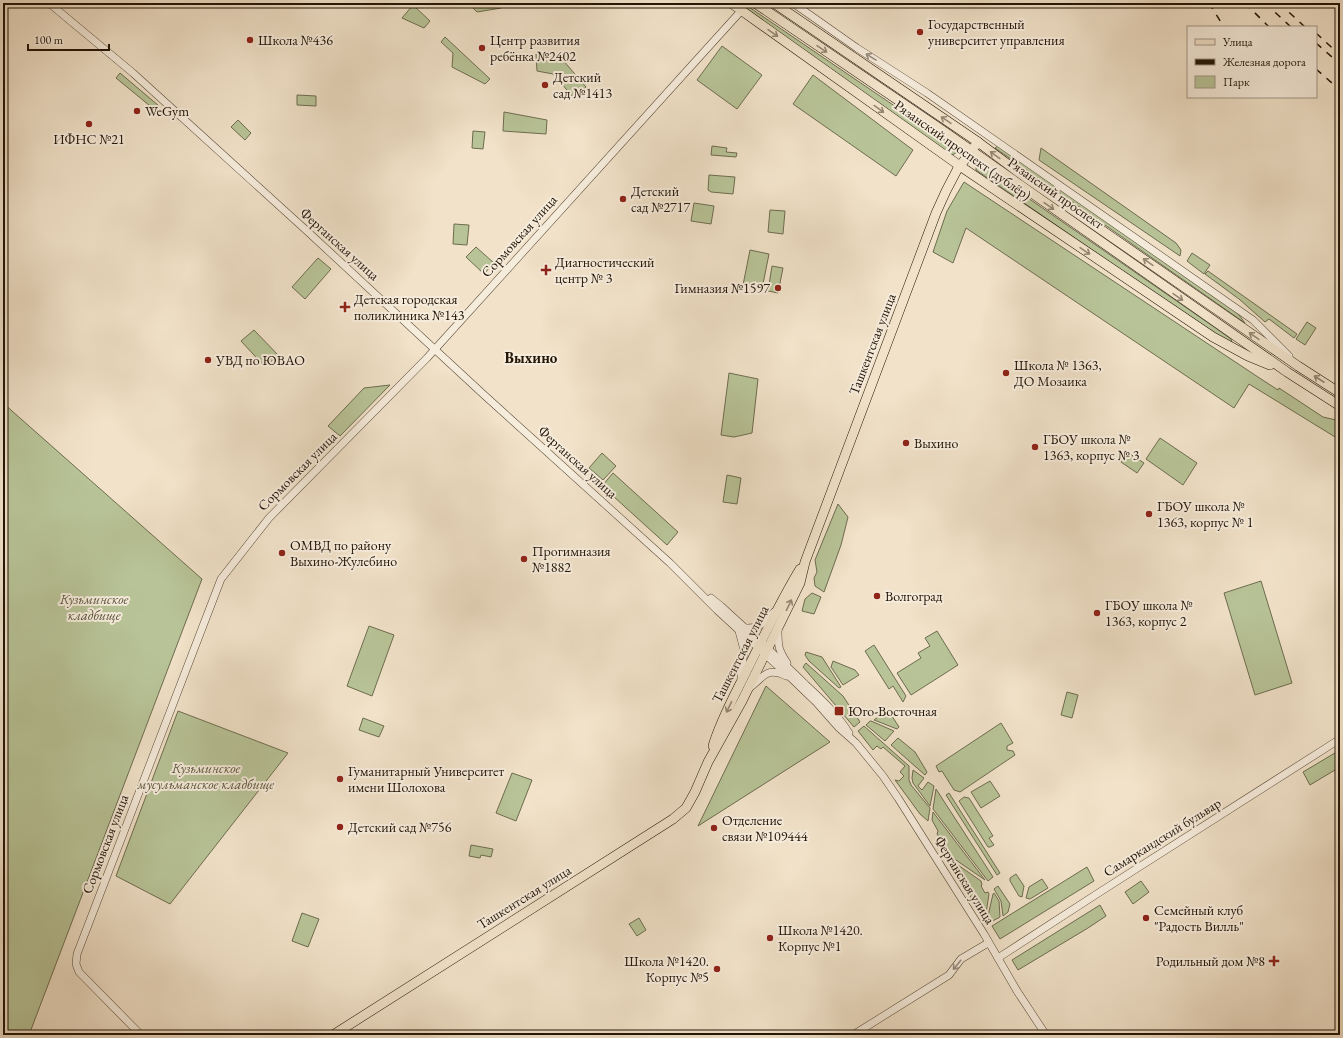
<svg xmlns="http://www.w3.org/2000/svg" width="1343" height="1038" font-family="'EB Garamond',serif">
  <style>
    .green { fill: #b8c498; stroke: #6d6c4f }
    .lines { fill: none; stroke-linecap: round; stroke-linejoin: round }
    .minor-casing { stroke: #564837; stroke-width: 8 }
    .major-casing { stroke: #221406; stroke-width: 10 }
    .minor { stroke: #f6ecdc; stroke-width: 7 }
    .major { stroke: #f1e2c9; stroke-width: 9 }
    .rail { stroke: #221406; stroke-width: 1.5; stroke-dasharray: 7 7; stroke-linecap: butt }
    .oneway { stroke: #948571 }
    .oneway2 { stroke: #978b7c }
    .poi-dot { fill: #8f2418; stroke: #f6ecdc; stroke-width: 1.5 }
    .labels { text-anchor: middle; stroke-width: 4; stroke-linejoin: round; paint-order: stroke }
    .poi-label { font-size: 14px; fill: #221406; stroke: #f6ecdc; text-anchor: start }
    .street-label { font-size: 14px; fill: #221406; stroke: #f6ecdc }
    .park-label { font-size: 14px; font-style: italic; fill: #565239; stroke: #f6ecdc }
    .neighbourhood-label { font-size: 15px; font-weight: bold; fill: #221406; stroke: #f6ecdc }
  </style>
  <rect width="100%" height="100%" fill="#f1e2c9"/>
  <filter id="stains"><feTurbulence type="fractalNoise" baseFrequency=".005" numOctaves="4"/><feColorMatrix values="0 0 0 0 .2 0 0 0 0 .09 0 0 0 0 .02 0 0 0 .5 -.17"/></filter>
  <radialGradient id="worn" r=".72"><stop offset=".6" stop-color="#630" stop-opacity="0"/><stop offset="1" stop-color="#630" stop-opacity=".3"/></radialGradient>
  <!-- green -->
  <g class="green">
    <path d="M468,3H501V8L477,12Z"/>
    <path d="M739,3H743L955,147L956,149V153L952,155L949,154L773,29Z"/>
    <path d="M413,5L430,21L424,28L402,18Z"/>
    <path d="M445,37L490,79L485,84L452,67L453,53L441,42Z"/>
    <path d="M722,46L762,75L737,109L697,80Z"/>
    <path d="M536,54L562,59L586,87L574,98L553,74L537,71Z"/>
    <path d="M120,73L159,106L155,110L116,78Z"/>
    <path d="M813,75L913,150L896,176L793,104Z"/>
    <path d="M297,95L316,96V106L297,105Z"/>
    <path d="M504,112L547,120L546,134L503,131Z"/>
    <path d="M238,120L251,133L245,140L231,127Z"/>
    <path d="M473,131L485,132L483,149L472,148Z"/>
    <path d="M712,146L727,148L726,152L737,153L736,157L711,155Z"/>
    <path d="M998,146L1225,303L1239,315L1245,323L995,148Z"/>
    <path d="M1041,148L1176,243L1181,250L1180,256L1039,160Z"/>
    <path d="M979,164L1217,329L1231,339L1232,342C1219,339 1190,317 1178,309L976,170V167Z"/>
    <path d="M709,175L735,177L733,194L711,192L708,190Z"/>
    <path d="M964,182L1258,377L1278,390L1279,388L1323,417L1336,420L1340,422V440L1249,384L1234,408L966,228L953,263L933,252L947,211Z"/>
    <path d="M694,203L714,206L711,224L691,221Z"/>
    <path d="M770,210L785,211L783,234L768,232Z"/>
    <path d="M454,224L469,225L467,245L453,244Z"/>
    <path d="M476,247L494,263L484,274L466,257Z"/>
    <path d="M750,250L769,254L762,289L743,285Z"/>
    <path d="M1192,253L1210,265L1204,274L1187,261Z"/>
    <path d="M318,258L331,269L305,299L292,287Z"/>
    <path d="M772,266L783,268L778,293L768,291Z"/>
    <path d="M1208,271L1297,334L1294,338L1269,319L1265,322L1239,299L1205,274Z"/>
    <path d="M1307,322L1316,328L1305,345L1296,339Z"/>
    <path d="M254,330L278,355L265,367L241,341Z"/>
    <path d="M729,373L758,379L752,433L734,437L721,435Z"/>
    <path d="M390,385L340,436L328,426L364,388Z"/>
    <path d="M3,403L202,579L29,1035H3Z"/>
    <path d="M1160,438L1197,463L1183,485L1146,459Z"/>
    <path d="M1127,452L1144,463L1137,473L1121,462Z"/>
    <path d="M602,453L616,466L603,480L589,468Z"/>
    <path d="M613,473L678,532L667,545L602,486Z"/>
    <path d="M727,475L741,478L737,504L723,502Z"/>
    <path d="M838,504L848,517L841,545L824,592L815,586L814,578L817,572L815,560Z"/>
    <path d="M1261,581L1292,683L1255,695L1224,593Z"/>
    <path d="M812,593L821,597L814,614L802,611L805,599Z"/>
    <path d="M369,626L394,635L372,696L347,686Z"/>
    <path d="M937,631L958,665L911,695L897,673L921,658L918,653L930,646L925,638Z"/>
    <path d="M874,645L906,696L903,702L893,686L889,689L865,651Z"/>
    <path d="M806,652L822,657L841,687L839,688L809,661L805,655Z"/>
    <path d="M833,661L855,670L859,675L843,685L831,667Z"/>
    <path d="M806,663L843,696L860,722L854,727L803,667Z"/>
    <path d="M766,686L830,742L698,826Z"/>
    <path d="M1067,692L1078,695L1072,718L1061,715Z"/>
    <path d="M888,710L899,727L897,729L874,720Z"/>
    <path d="M178,711L288,753L170,904L116,876Z"/>
    <path d="M363,718L384,726L379,737L359,730Z"/>
    <path d="M870,721H871L894,731L885,741L866,725Z"/>
    <path d="M1001,723L1013,743L1007,746V750L1013,751L1015,755L960,792L954,790L942,771L939,772L936,766Z"/>
    <path d="M864,726L909,766V780L911,785L930,808L928,821L920,814L895,780L899,781L904,776L900,772L905,766L883,747L881,749L877,746L873,750L858,731Z"/>
    <path d="M898,738L915,752L927,772L925,775L891,745Z"/>
    <path d="M1340,750V767L1310,785L1303,772Z"/>
    <path d="M913,770L924,778L918,786L922,790L928,782L934,786L930,806L913,783L912,778Z"/>
    <path d="M512,773L532,780L516,821L496,813Z"/>
    <path d="M990,781L1000,796L981,808L971,792Z"/>
    <path d="M936,789L993,877L988,881L933,809Z"/>
    <path d="M949,793L1000,873L997,875L946,795Z"/>
    <path d="M964,797L969,798L993,836L989,838L994,845L990,847H988L959,801Z"/>
    <path d="M933,812L985,880L953,858L937,834L938,831L932,820Z"/>
    <path d="M471,845L493,849L491,857L481,855L480,858L469,856Z"/>
    <path d="M955,863L981,881L982,885L981,886L985,893L988,892L989,894L985,920L957,875L954,865Z"/>
    <path d="M1087,867L1094,881L1000,939L992,926Z"/>
    <path d="M1016,874L1024,886L1022,897L1019,896L1010,881V878Z"/>
    <path d="M1042,879L1048,888L1030,899L1026,898L1029,887Z"/>
    <path d="M1141,881L1149,892L1133,904L1125,892Z"/>
    <path d="M998,886L1010,904L1008,912L1003,916L1001,901L994,889Z"/>
    <path d="M994,893L999,901L1000,917L989,923L987,920L993,894Z"/>
    <path d="M1100,905L1106,916L1088,928L1018,970L1012,960Z"/>
    <path d="M302,913L319,919L308,947L292,941Z"/>
    <path d="M639,918L646,930L637,936L629,924Z"/>
  </g>
  <g class="lines">
    <!-- minor casing -->
    <g class="minor-casing">
      <g id="minor">
        <path d="M49,3L133,73L307,231L483,394L670,563L717,610L792,679L816,702L839,728L856,743L883,776L898,798L984,934L1017,991L1046,1035"/>
        <path d="M793,3L857,48L927,93L1253,320L1289,356"/>
        <path d="M711,598L721,606C749,632 779,658 806,685C822,700 838,715 849,733"/>
        <path d="M745,628C761,629 763,622 774,612"/>
        <path d="M778,630C778,646 778,649 787,663"/>
        <path d="M739,631L744,650L741,678"/>
        <path d="M748,689C764,678 765,666 786,676"/>
        <path d="M998,958L1103,890L1340,739"/>
        <path d="M141,1035L79,972L76,964L77,954L221,579L269,518L427,358L741,11"/>
        <path d="M853,1035L949,975L961,959L988,943"/>
      </g>
    </g>
    <!-- major casing -->
    <g class="major-casing">
      <g id="major">
        <path d="M731,3L960,166L1213,337L1248,356L1270,365"/>
        <path d="M755,3L942,130L1287,372L1340,406"/>
        <path d="M774,3L978,142L1025,177L1298,366L1340,393"/>
        <path d="M713,746C721,719 735,695 747,670C764,636 780,602 800,569"/>
        <path d="M333,1035L673,819L686,808L695,792L708,762L742,701L796,591L800,583L805,562L936,213L946,191L957,170L978,142"/>
      </g>
    </g>
    <!-- minor -->
    <use href="#minor" class="minor"/>
    <!-- major -->
    <use href="#major" class="major"/>
    <!-- rail -->
    <g class="rail">
      <path d="M1209,3L1224,27"/>
      <path d="M1245,3L1269,27"/>
      <path d="M1265,3L1291,27"/>
      <path d="M1279,3L1305,27"/>
      <path d="M1316,33L1340,55"/>
      <path d="M1316,43L1340,64"/>
      <path d="M1316,69L1340,90"/>
    </g>
  </g>
  <!-- one-way arrows -->
  <defs><path id="oneway-shaft" d="M-6 0H5M1.5-3L5.5 0L1.5 3" fill="none" stroke-width="1.6" stroke-linecap="round" stroke-linejoin="round"/></defs>
  <g class="oneway">
    <use href="#oneway-shaft" transform="translate(773 33) rotate(35)"/>
    <use href="#oneway-shaft" transform="translate(822 49) rotate(34)"/>
    <use href="#oneway-shaft" transform="translate(879 109) rotate(36)"/>
    <use href="#oneway-shaft" transform="translate(946 120) rotate(-146)"/>
    <use href="#oneway-shaft" transform="translate(995 155) rotate(-144)"/>
    <use href="#oneway-shaft" transform="translate(1049 206) rotate(35)"/>
    <use href="#oneway-shaft" transform="translate(1085 251) rotate(34)"/>
    <use href="#oneway-shaft" transform="translate(1148 262) rotate(-145)"/>
    <use href="#oneway-shaft" transform="translate(1178 297) rotate(35)"/>
    <use href="#oneway-shaft" transform="translate(1254 336) rotate(-145)"/>
    <use href="#oneway-shaft" transform="translate(1319 379) rotate(-147)"/>
    <use href="#oneway-shaft" transform="translate(789 605) rotate(-64)"/>
    <use href="#oneway-shaft" transform="translate(729 707) rotate(116)"/>
  </g>
  <g class="oneway2">
    <use href="#oneway-shaft" transform="translate(871 57) rotate(-148)"/>
    <use href="#oneway-shaft" transform="translate(957 965) rotate(129)"/>
  </g>
  <!-- markers -->
  <g class="poi-dot">
    <circle cx="920" cy="32" r="4"/>
    <circle cx="250" cy="40" r="4"/>
    <circle cx="482" cy="48" r="4"/>
    <circle cx="545" cy="85" r="4"/>
    <circle cx="137" cy="111" r="4"/>
    <circle cx="89" cy="124" r="4"/>
    <circle cx="623" cy="199" r="4"/>
    <path d="M544 264h4v4h4v4h-4v4h-4v-4h-4v-4h4z"/>
    <circle cx="778" cy="288" r="4"/>
    <path d="M343 301h4v4h4v4h-4v4h-4v-4h-4v-4h4z"/>
    <circle cx="208" cy="360" r="4"/>
    <circle cx="1006" cy="373" r="4"/>
    <circle cx="906" cy="443" r="4"/>
    <circle cx="1035" cy="447" r="4"/>
    <circle cx="1149" cy="514" r="4"/>
    <circle cx="282" cy="553" r="4"/>
    <circle cx="524" cy="559" r="4"/>
    <circle cx="877" cy="596" r="4"/>
    <circle cx="1097" cy="613" r="4"/>
    <rect x="834" y="706" width="10" height="10" rx="2"/>
    <circle cx="340" cy="779" r="4"/>
    <circle cx="340" cy="827" r="4"/>
    <circle cx="714" cy="828" r="4"/>
    <circle cx="1146" cy="918" r="4"/>
    <circle cx="770" cy="938" r="4"/>
    <path d="M1272 955h4v4h4v4h-4v4h-4v-4h-4v-4h4z"/>
    <circle cx="717" cy="969" r="4"/>
  </g>
  <g class="labels">
    <!-- poi labels -->
    <g class="poi-label">
      <text x="928" y="29">Государственный<tspan x="928" dy="16">университет управления</tspan></text>
      <text x="258" y="45">Школа №436</text>
      <text x="490" y="45">Центр развития<tspan x="490" dy="16">ребёнка №2402</tspan></text>
      <text x="553" y="82">Детский<tspan x="553" dy="16">сад №1413</tspan></text>
      <text x="145" y="116">WeGym</text>
      <text x="89" y="144" text-anchor="middle">ИФНС №21</text>
      <text x="631" y="196">Детский<tspan x="631" dy="16">сад №2717</tspan></text>
      <text x="555" y="267">Диагностический<tspan x="555" dy="16">центр № 3</tspan></text>
      <text x="770" y="293" text-anchor="end">Гимназия №1597</text>
      <text x="354" y="304">Детская городская<tspan x="354" dy="16">поликлиника №143</tspan></text>
      <text x="216" y="365">УВД по ЮВАО</text>
      <text x="1014" y="370">Школа № 1363,<tspan x="1014" dy="16">ДО Мозаика</tspan></text>
      <text x="1043" y="444">ГБОУ школа №<tspan x="1043" dy="16">1363, корпус № 3</tspan></text>
      <text x="914" y="448">Выхино</text>
      <text x="1157" y="511">ГБОУ школа №<tspan x="1157" dy="16">1363, корпус № 1</tspan></text>
      <text x="290" y="550">ОМВД по району<tspan x="290" dy="16">Выхино-Жулебино</tspan></text>
      <text x="532" y="556">Прогимназия<tspan x="532" dy="16">№1882</tspan></text>
      <text x="885" y="601">Волгоград</text>
      <text x="1105" y="610">ГБОУ школа №<tspan x="1105" dy="16">1363, корпус 2</tspan></text>
      <text x="848" y="716">Юго-Восточная</text>
      <text x="348" y="776">Гуманитарный Университет<tspan x="348" dy="16">имени Шолохова</tspan></text>
      <text x="722" y="825">Отделение<tspan x="722" dy="16">связи №109444</tspan></text>
      <text x="348" y="832">Детский сад №756</text>
      <text x="1154" y="915">Семейный клуб<tspan x="1154" dy="16">"Радость Вилль"</tspan></text>
      <text x="778" y="935">Школа №1420.<tspan x="778" dy="16">Корпус №1</tspan></text>
      <text x="709" y="966" text-anchor="end">Школа №1420.<tspan x="709" dy="16">Корпус №5</tspan></text>
      <text x="1265" y="966" text-anchor="end">Родильный дом №8</text>
    </g>
    <!-- street labels -->
    <g class="street-label">
      <text transform="translate(963 150) rotate(35)" y="5">Рязанский проспект (дублёр)</text>
      <text transform="translate(1056 193) rotate(35)" y="5">Рязанский проспект</text>
      <text transform="translate(519 236) rotate(-48)" y="5">Сормовская улица</text>
      <text transform="translate(340 244) rotate(42)" y="5">Ферганская улица</text>
      <text transform="translate(872 344) rotate(-69)" y="5">Ташкентская улица</text>
      <text transform="translate(578 462) rotate(42)" y="5">Ферганская улица</text>
      <text transform="translate(297 471) rotate(-45)" y="5">Сормовская улица</text>
      <text transform="translate(740 654) rotate(-63)" y="5">Ташкентская улица</text>
      <text transform="translate(1162 837) rotate(-32)" y="5">Самаркандский бульвар</text>
      <text transform="translate(105 844) rotate(-69)" y="5">Сормовская улица</text>
      <text transform="translate(965 880) rotate(58)" y="5">Ферганская улица</text>
      <text transform="translate(524 897) rotate(-32)" y="5">Ташкентская улица</text>
    </g>
    <!-- park labels -->
    <g class="park-label">
      <text x="94" y="604">Кузьминское<tspan x="94" dy="16">кладбище</tspan></text>
      <text x="206" y="773">Кузьминское<tspan x="206" dy="16">мусульманское кладбище</tspan></text>
    </g>
    <!-- neighbourhood labels -->
    <g class="neighbourhood-label">
      <text x="531" y="363">Выхино</text>
    </g>
  </g>
  <!-- margin -->
  <rect width="1343" height="1038" fill="none" stroke="#f1e2c9" stroke-width="16"/>
  <rect x="4" y="4" width="1335" height="1030" fill="none" stroke="#221406" stroke-width="2"/>
  <rect x="8" y="8" width="1327" height="1022" fill="none" stroke="#221406"/>
  <!-- legend -->
  <rect x="1187" y="26" width="130" height="72" fill="#f6ecdc" stroke="#a19686"/>
  <rect x="1195" y="39" width="20" height="6" fill="#f1e2c9" stroke="#a19686"/>
  <text x="1223" y="46" font-size="12" fill="#221406">Улица</text>
  <rect x="1195" y="59" width="20" height="6" fill="#221406" stroke="#a19686"/>
  <text x="1223" y="66" font-size="12" fill="#221406">Железная дорога</text>
  <rect x="1195" y="76" width="20" height="12" fill="#b8c498" stroke="#a19686"/>
  <text x="1223" y="86" font-size="12" fill="#221406">Парк</text>
  <!-- scale -->
  <path d="M28 44v6h81v-6" fill="none" stroke="#221406" stroke-width="2"/>
  <text x="34" y="44" font-size="12" fill="#221406" stroke="#f6ecdc" stroke-width="3" paint-order="stroke">100 m</text>
  <rect width="100%" height="100%" filter="url(#stains)"/>
  <rect width="100%" height="100%" fill="url(#worn)"/>
</svg>
